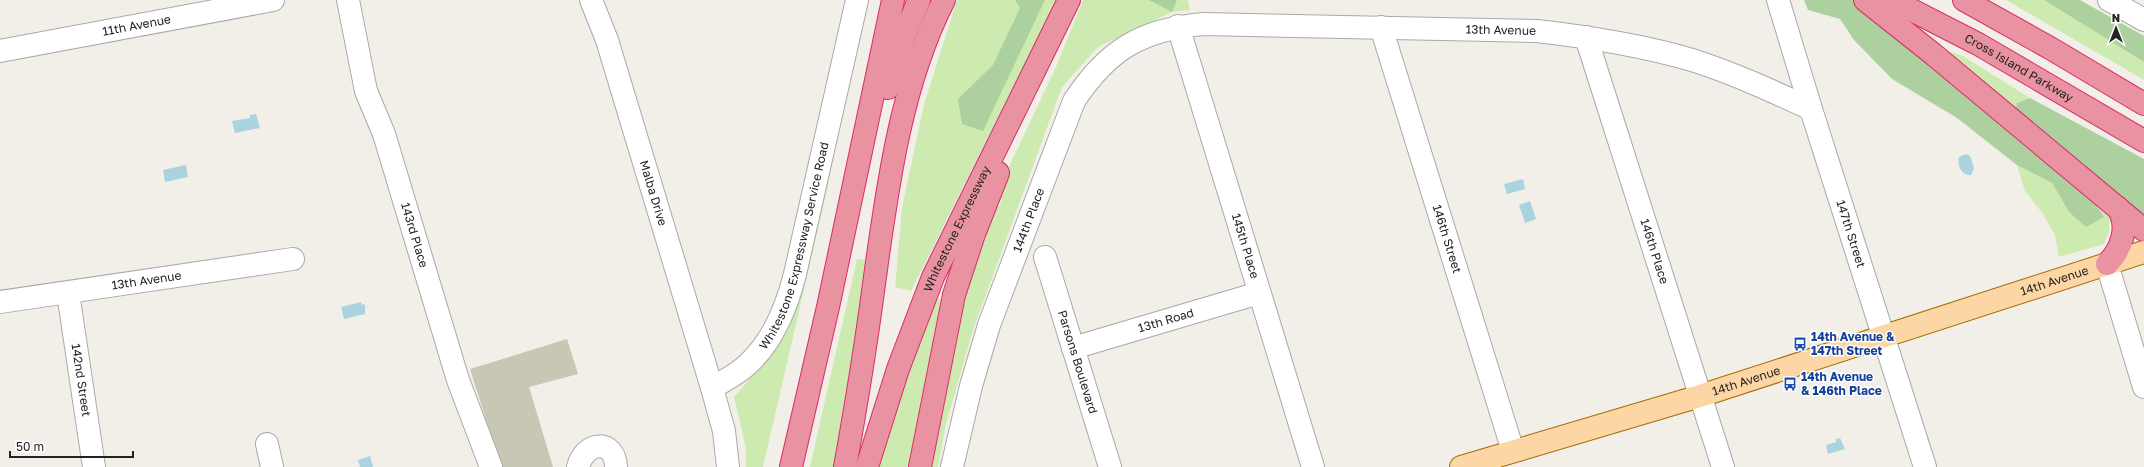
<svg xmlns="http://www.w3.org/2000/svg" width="2144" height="467" font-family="'Golos Text',sans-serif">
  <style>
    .construction { fill: #c7c7b4 }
    .grass { fill: #cdebb0 }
    .forest { fill: #add19e }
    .water { fill: #aad3df }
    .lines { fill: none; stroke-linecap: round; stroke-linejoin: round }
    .minor-casing { stroke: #a9a9a9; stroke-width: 24 }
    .major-casing { stroke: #a06b00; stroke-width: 24 }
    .highway-casing { stroke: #dc2a67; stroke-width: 24 }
    .minor { stroke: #fff; stroke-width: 22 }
    .major { stroke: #fcd6a4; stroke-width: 22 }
    .highway { stroke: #e892a2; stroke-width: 22 }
    .labels { text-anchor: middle; stroke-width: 3; stroke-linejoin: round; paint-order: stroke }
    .street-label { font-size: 12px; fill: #222; stroke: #fff }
    .transit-label { font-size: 12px; font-weight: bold; fill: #164399; stroke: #fff; text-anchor: start }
  </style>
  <rect width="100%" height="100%" fill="#f2efe9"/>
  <!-- construction -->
  <path class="construction" d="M567,339L578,374L529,387L553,467H501L470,369Z"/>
  <!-- grass -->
  <g class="grass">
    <path d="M957,0H1057L911,291L895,287L902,208L924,104Z"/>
    <path d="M1083,0H1188L1190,10L1172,12L1098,47L1062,87L973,330L946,424L938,467H929L961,306L982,224L992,223V208L1000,206L1007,171L1056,67Z"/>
    <path d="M2006,0H2044L2144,62V80Z"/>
    <path d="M1951,52L1963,56L2030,98L2017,103L2015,111L1947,55Z"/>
    <path d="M2017,165L2052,183L2069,212L2089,195L2117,222H2109V232L2104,244L2059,257L2055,235L2043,214L2025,191Z"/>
    <path d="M831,173L763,467H746V448L734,397L771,354L797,301Z"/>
    <path d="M857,259L866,260L861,307L834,467H810Z"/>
    <path d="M931,299H943L912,467H875Z"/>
  </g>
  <!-- forest -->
  <g class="forest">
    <path d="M1015,0H1045L983,131L962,124L958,99L993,65L1020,8Z"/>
    <path d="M1149,0H1177L1172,12Z"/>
    <path d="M1804,0H1852L1885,24L2089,195L2104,217L2086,227L2069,212L2052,183L2017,165L1957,118L1892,79L1854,40L1840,19L1808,10Z"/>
    <path d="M2044,0H2080L2144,36V62Z"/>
    <path d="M2030,98L2144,159V220L2015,111L2017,103Z"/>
  </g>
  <!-- water -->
  <g class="water">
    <path d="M256,114L260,128L235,133L232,121L250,118V115Z"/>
    <path d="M1966,154L1970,156L1974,168L1971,175C1961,176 1957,165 1959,157Z"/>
    <path d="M186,165L188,177L165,182L163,170Z"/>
    <path d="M1523,179L1525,189L1507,194L1504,184Z"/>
    <path d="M1530,201L1536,219L1525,223L1519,205Z"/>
    <path d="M361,302L362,305L365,304V314L344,319L341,307Z"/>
    <path d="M1840,438L1845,449L1828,454L1826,445L1836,442V439Z"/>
    <path d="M370,456L373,467H360L358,460Z"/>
  </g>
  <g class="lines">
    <!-- minor casing -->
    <g class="minor-casing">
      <g id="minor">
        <path id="s1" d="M348,0L366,91L384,134L458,380L491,467"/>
        <path id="s2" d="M591,0L607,40L712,388L724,431L728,467"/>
        <path id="s3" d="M1778,0L1811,109L1925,467"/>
        <path d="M2109,0L2144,20"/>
        <path id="s4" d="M1178,26L1313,467"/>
        <path id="s5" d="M1381,27L1513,451"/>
        <path id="s6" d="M1586,37L1723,467"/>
        <path id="s7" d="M0,51L273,0"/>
        <path id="s8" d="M1045,257L1110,467"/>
        <path d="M2107,264L2144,387"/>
        <path id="s9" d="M68,293L94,467"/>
        <path id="s10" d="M0,302L293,259"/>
        <path id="s11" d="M1073,348L1259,293"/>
        <path id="s12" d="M712,388C725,380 738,374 748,364C773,341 787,306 795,274L857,0"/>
        <path d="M267,444L272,467"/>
        <path d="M578,467C585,440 615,439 616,467"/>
        <path id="s13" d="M952,467L971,386L989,325L1074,101C1108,49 1143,29 1204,24L1537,31C1589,37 1641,45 1692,60C1733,73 1772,91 1811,109"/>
      </g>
    </g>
    <!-- major casing -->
    <g class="major-casing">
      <g id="major">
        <path id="s14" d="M1461,467L1700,396L2144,252"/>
      </g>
    </g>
    <!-- highway casing -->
    <g class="highway-casing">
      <g id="highway">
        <path d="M1865,0L1933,54L2144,230"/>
        <path id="s15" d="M1892,0L1978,44L2144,141"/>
        <path d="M1964,0L2050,48L2144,104"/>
        <path d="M888,88L904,36L919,0"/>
        <path d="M2107,264C2121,250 2130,227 2118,208"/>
        <path d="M791,467L828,307L893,0"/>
        <path d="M845,467C856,406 866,345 874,284C887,190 900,86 944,0"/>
        <path id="s16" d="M867,467L898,369L933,277L1069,0"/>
        <path d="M920,467L954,295L974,234L998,173"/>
      </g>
    </g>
    <!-- minor -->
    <use href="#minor" class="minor"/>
    <!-- major -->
    <use href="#major" class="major"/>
    <!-- highway -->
    <use href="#highway" class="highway"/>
  </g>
  <!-- icons -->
  <defs>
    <g id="bus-bare" transform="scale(1.08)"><path d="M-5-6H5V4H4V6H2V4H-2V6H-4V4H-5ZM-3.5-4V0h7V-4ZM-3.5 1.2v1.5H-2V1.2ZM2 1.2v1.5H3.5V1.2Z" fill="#1a4fb4" stroke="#fff" stroke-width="2.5" paint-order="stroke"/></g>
  </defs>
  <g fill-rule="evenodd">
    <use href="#bus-bare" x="1800" y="344"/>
    <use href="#bus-bare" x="1790" y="384"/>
  </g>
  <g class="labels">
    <!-- street labels -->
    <g class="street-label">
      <text dy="4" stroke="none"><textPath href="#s7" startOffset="139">11th Avenue</textPath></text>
      <text dy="4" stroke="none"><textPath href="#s13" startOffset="841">13th Avenue</textPath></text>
      <text dy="4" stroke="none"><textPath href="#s15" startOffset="144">Cross Island Parkway</textPath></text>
      <text dy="4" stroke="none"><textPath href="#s2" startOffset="203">Malba Drive</textPath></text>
      <text dy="4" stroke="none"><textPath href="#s13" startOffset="259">144th Place</textPath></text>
      <text dy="4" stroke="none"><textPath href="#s16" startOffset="255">Whitestone Expressway</textPath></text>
      <text dy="4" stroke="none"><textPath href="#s3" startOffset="245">147th Street</textPath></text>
      <text dy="4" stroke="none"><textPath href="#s1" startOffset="245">143rd Place</textPath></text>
      <text dy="4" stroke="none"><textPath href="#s5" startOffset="222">146th Street</textPath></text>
      <text dy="4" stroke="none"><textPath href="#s12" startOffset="173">Whitestone Expressway Service Road</textPath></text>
      <text dy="4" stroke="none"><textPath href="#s4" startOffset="230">145th Place</textPath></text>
      <text dy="4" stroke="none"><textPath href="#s6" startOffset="225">146th Place</textPath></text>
      <text dy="4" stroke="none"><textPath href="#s10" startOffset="148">13th Avenue</textPath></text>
      <text dy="4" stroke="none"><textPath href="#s14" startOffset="622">14th Avenue</textPath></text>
      <text dy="4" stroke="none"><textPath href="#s11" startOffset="97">13th Road</textPath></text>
      <text dy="4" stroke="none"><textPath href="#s8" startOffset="110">Parsons Boulevard</textPath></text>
      <text dy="4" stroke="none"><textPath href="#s9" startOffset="88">142nd Street</textPath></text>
      <text dy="4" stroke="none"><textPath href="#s14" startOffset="298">14th Avenue</textPath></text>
    </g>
    <!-- transit labels -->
    <g class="transit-label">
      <text x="1811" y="341">14th Avenue &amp;<tspan x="1811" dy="14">147th Street</tspan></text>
      <text x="1801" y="381">14th Avenue<tspan x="1801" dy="14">&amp; 146th Place</tspan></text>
    </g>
  </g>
  <!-- north arrow -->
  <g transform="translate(2116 28)" stroke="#ffffff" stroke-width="3" paint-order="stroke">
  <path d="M0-3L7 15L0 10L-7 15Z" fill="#222222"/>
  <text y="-6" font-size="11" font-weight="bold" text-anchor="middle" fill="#222222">N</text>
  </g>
  <!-- scale -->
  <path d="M10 451v6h123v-6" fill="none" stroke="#222222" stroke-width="2"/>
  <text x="16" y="451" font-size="12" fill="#222222" stroke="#ffffff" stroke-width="3" paint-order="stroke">50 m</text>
</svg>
